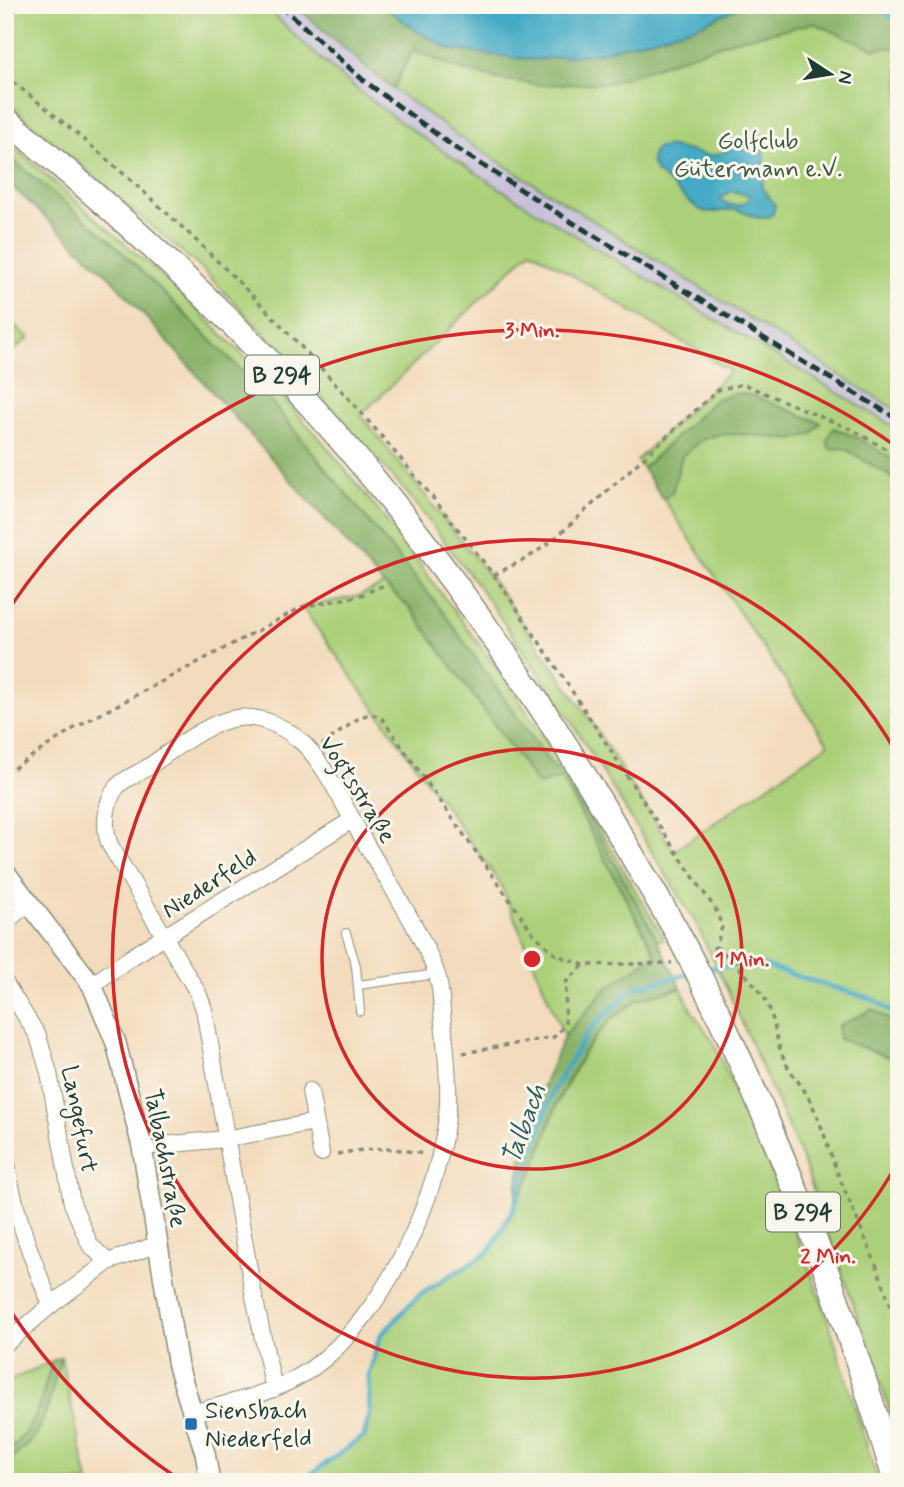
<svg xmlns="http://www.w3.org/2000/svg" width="904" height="1487" font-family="Mynerve,sans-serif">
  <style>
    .industrial { fill: #c8c0d8 }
    .green { fill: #acd079; stroke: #668656; stroke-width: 2; fill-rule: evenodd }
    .forest { fill: #89b269; stroke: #54784e; stroke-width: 2 }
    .water { fill: #45aac5; stroke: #32747c; stroke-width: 2; fill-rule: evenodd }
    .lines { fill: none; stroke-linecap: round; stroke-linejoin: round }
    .stream { stroke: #45aac5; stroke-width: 5 }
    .service-casing { stroke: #898c78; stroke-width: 10 }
    .minor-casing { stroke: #898c78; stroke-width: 18 }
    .tertiary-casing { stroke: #898c78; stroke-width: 22 }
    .trunk-casing { stroke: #898c78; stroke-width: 27 }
    .path { stroke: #898c78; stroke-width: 3.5; stroke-dasharray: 5 5; stroke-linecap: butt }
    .service { stroke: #fff; stroke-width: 8 }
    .minor { stroke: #fff; stroke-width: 16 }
    .tertiary { stroke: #fff; stroke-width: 19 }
    .trunk { stroke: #fff; stroke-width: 24 }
    .rail { stroke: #1f3d34; stroke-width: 5; stroke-dasharray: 10 5; stroke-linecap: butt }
    .trunk-bridge-casing { stroke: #898c78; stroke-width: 27; stroke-linecap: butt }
    .trunk-bridge { stroke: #fff; stroke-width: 24 }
    .ring { fill: none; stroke: #d62828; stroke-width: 3.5 }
    .poi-dot { fill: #1f6fb2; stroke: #fbf7ec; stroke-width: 2.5 }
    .labels { text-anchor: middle; stroke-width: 6; stroke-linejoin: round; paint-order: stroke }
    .shield { fill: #fbf7ec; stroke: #61756b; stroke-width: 2 }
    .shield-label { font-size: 23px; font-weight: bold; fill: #1f3d34 }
    .park-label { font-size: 24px; fill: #3b5a42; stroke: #fbf7ec }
    .street-label { font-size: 24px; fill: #1f3d34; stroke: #fbf7ec }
    .poi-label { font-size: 24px; fill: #1f3d34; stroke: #fbf7ec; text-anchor: start }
    .water-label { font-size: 26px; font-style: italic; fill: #2a5e60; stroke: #fbf7ec }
    .centre { fill: #d62828; stroke: #fbf7ec; stroke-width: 3.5 }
    .ring-label { font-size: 21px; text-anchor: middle; font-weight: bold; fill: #d62828; stroke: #fbf7ec; stroke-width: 6; stroke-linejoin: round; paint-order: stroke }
  </style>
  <rect width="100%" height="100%" fill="#fbf7ec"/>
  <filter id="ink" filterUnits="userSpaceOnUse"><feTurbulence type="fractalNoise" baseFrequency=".0143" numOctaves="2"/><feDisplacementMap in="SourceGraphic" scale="14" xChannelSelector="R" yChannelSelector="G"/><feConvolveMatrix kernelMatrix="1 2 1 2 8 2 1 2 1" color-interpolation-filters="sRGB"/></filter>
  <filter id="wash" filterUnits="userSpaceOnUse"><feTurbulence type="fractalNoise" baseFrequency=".00686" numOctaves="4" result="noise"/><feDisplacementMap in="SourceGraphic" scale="28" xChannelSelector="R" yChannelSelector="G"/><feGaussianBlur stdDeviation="1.57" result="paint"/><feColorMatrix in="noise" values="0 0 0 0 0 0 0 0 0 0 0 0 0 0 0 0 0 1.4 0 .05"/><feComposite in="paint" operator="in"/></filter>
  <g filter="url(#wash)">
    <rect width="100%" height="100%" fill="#f3dcbd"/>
    <!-- industrial -->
    <path class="industrial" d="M265,5H295L370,71L461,138L899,412V430L562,227L452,158L356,89L311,51Z"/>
    <!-- green -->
    <g class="green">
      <path d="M5,5H265C340,86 433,146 526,205C649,282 775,354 899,430V1436L803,1161L729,993L696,923L571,721L482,591L408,494L274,344L202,269L5,101ZM531,250L730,371L637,460L828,744L674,851L587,715L491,578L361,415Z"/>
      <path d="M744,5H899V412L461,138L393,89L412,50L697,26Z"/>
      <path d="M5,139L171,284L250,362L322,441L397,534L508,683L567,773L664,939L658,941L565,775L551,765L443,612L263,392L110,240L5,154Z"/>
      <path d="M5,317L29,338L5,357Z"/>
      <path d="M384,585L410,608L538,785L562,778L656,955L608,987L564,1036L500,883L302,607L359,596Z"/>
      <path d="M681,988L692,1011L714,1043L777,1185L826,1313L878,1482H300L364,1436L370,1413L369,1375L380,1336L419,1295L489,1252L534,1169L558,1101L584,1052L608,1022L638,999Z"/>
      <path d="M61,1357L88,1482H5V1466L36,1435L48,1406Z"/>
      <path d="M52,1361C42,1399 37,1428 5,1453V1383Z"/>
    </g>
    <!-- forest -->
    <g class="forest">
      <path d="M295,5H382L420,33L452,50L598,53L697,26L744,5H899V47L874,49L814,23L731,41L609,83L539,85L498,79L458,69L413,50L393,89L370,71Z"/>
      <path d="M5,154L110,240L263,392L443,612L551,765L565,775L658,941L681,988L638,999L608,1022L584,1052L558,1101L534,1169L514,1208L527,1124L564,1036L608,987L656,955L562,778L538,785L410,608L384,585L110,277L5,180Z"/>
      <path d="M737,393L754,396L821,423L812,434L793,440L743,434L717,435L701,440L682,456L672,493L663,499L643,468L716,399Z"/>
      <path d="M834,428L854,436L899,463V482L844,448L830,449C825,441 829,435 834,428Z"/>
      <path d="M873,1009L899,1026V1061L839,1039L838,1026Z"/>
      <path d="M61,1357L48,1406L36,1435L5,1466V1453C37,1428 42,1399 52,1361Z"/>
    </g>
    <!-- water -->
    <g class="water">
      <path d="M382,5H744L697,26L598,53L534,60L452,50L420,33Z"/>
      <path d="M750,139C771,145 764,171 762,188L775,205L773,214C760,224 750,213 737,210C726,208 715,215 703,211C692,207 668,181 656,172C653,166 650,163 652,156C658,134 698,158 714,155C728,153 734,142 750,139ZM731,191L749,195L748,200C739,208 729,206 720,199Z"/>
    </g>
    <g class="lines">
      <!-- stream -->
      <g class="stream">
        <path d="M874,5L899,22"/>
        <path d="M705,969L754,963L875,1000L899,1018"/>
        <path d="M300,1482L364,1436L370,1413L369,1375L380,1336L419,1295L489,1252L514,1208L553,1090L588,1032L633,988L692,973"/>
      </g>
    </g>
  </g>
  <g filter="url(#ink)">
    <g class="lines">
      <!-- service casing -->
      <g class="service-casing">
        <g id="service">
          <path d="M346,933L356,966L360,1011"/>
          <path d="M358,985L437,974"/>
        </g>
      </g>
      <!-- minor casing -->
      <g class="minor-casing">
        <g id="minor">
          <path d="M5,923L29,902"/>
          <path d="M5,983L38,1036L49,1073L72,1203L90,1245L108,1262"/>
          <path d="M92,985L130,958L352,820"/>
          <path d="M310,1091L321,1153"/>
          <path d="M142,1147L225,1139L315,1122"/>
          <path d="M5,1149C11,1204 30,1254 51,1305L9,1341"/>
          <path d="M51,1305L108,1262L158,1244"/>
          <path d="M191,1413C232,1403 276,1393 311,1369C384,1318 442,1193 448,1105C449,1077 446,1049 443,1022C441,1006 442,987 436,972C419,928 391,886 367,846C349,816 324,759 298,739C281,725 258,715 237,718C206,722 171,752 145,769C137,774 123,779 117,787C105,801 103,829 110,845L198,993L204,1009L253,1292L274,1389"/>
        </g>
      </g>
      <!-- tertiary casing -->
      <g class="tertiary-casing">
        <path id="tertiary" d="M5,872L92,985L116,1043L142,1147L178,1366L205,1453L210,1482"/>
      </g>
      <!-- trunk casing -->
      <g class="trunk-casing">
        <g id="trunk">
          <path d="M5,119C94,192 181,270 261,353C354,447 443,563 518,673C575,756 626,845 677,932"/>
          <path d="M699,975C781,1137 844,1308 896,1482"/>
        </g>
      </g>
      <!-- path -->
      <g class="path">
        <path d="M5,76C189,218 351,388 492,573C510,597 525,622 542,646C601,733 656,824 716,910L722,927L716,947L709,950"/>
        <path d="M494,575L529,557L552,541L718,390L743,384L855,431L899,457"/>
        <path d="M322,745L359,718L369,714L381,717L533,933L556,955L584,965L672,963"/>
        <path d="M5,774L76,727L302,607L359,596L384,585"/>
        <path d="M716,947C726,952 761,990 766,1001C775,1018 775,1039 783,1057C788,1071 801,1083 808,1097C822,1122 828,1150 839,1176C861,1232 890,1286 899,1346"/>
        <path d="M463,1053L554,1037L565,1025L566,982L584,965"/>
        <path d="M337,1154C372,1148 388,1146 423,1154"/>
      </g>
      <!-- service -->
      <use href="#service" class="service"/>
      <!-- minor -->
      <use href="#minor" class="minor"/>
      <!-- tertiary -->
      <use href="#tertiary" class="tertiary"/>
      <!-- trunk -->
      <use href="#trunk" class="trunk"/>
      <!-- rail -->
      <path class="rail" d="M280,5L363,80L454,147L570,221L899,420"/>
      <!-- trunk-bridge casing -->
      <g class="trunk-bridge-casing">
        <path id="trunk-bridge" d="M677,932L699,975"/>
      </g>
      <!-- trunk-bridge -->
      <use href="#trunk-bridge" class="trunk-bridge"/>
    </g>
  </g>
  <!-- distance rings -->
  <g class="ring">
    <circle cx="532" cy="959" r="210"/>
    <path d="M898 1162A419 419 0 1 1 898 756"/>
    <path d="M180 1480A629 629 0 0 1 7 1306M7 612A629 629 0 0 1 897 447"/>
  </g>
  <!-- markers -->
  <rect class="poi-dot" x="184" y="1417" width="14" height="14" rx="3.5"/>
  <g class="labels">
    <!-- shield labels -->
    <g class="shield">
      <rect x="245" y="355.5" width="74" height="39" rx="5"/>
      <rect x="766" y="1192.5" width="74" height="39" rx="5"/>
    </g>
    <g class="shield-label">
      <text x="282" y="383">B 294</text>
      <text x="803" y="1220">B 294</text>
    </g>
    <!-- park labels -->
    <g class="park-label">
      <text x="758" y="148">Golfclub<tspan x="758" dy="28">Gütermann e.V.</tspan></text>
    </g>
    <!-- street labels -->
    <g class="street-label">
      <text transform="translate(358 789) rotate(58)" y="8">Vogtsstraße</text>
      <text transform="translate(209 883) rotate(-33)" y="8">Niederfeld</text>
      <text transform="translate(80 1119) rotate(79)" y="8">Langefurt</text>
      <text transform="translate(166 1158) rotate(79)" y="8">Talbachstraße</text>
    </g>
    <!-- poi labels -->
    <g class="poi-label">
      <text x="205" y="1418">Siensbach<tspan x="205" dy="28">Niederfeld</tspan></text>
    </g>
    <!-- water labels -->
    <g class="water-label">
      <text transform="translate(523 1124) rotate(-70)" y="9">Talbach</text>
    </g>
  </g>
  <circle cx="532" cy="959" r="10" class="centre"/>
  <g class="ring-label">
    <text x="532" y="337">3 Min.</text>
    <text x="742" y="966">1 Min.</text>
    <text x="828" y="1263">2 Min.</text>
  </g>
  <!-- margin -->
  <rect width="904" height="1487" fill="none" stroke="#fbf7ec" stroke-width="28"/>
  <!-- north arrow -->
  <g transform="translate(830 74) rotate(102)" stroke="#fbf7ec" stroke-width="5" paint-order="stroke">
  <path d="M0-5L12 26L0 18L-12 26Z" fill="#1f3d34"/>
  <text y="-10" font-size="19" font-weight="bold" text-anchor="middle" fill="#1f3d34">N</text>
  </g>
</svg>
